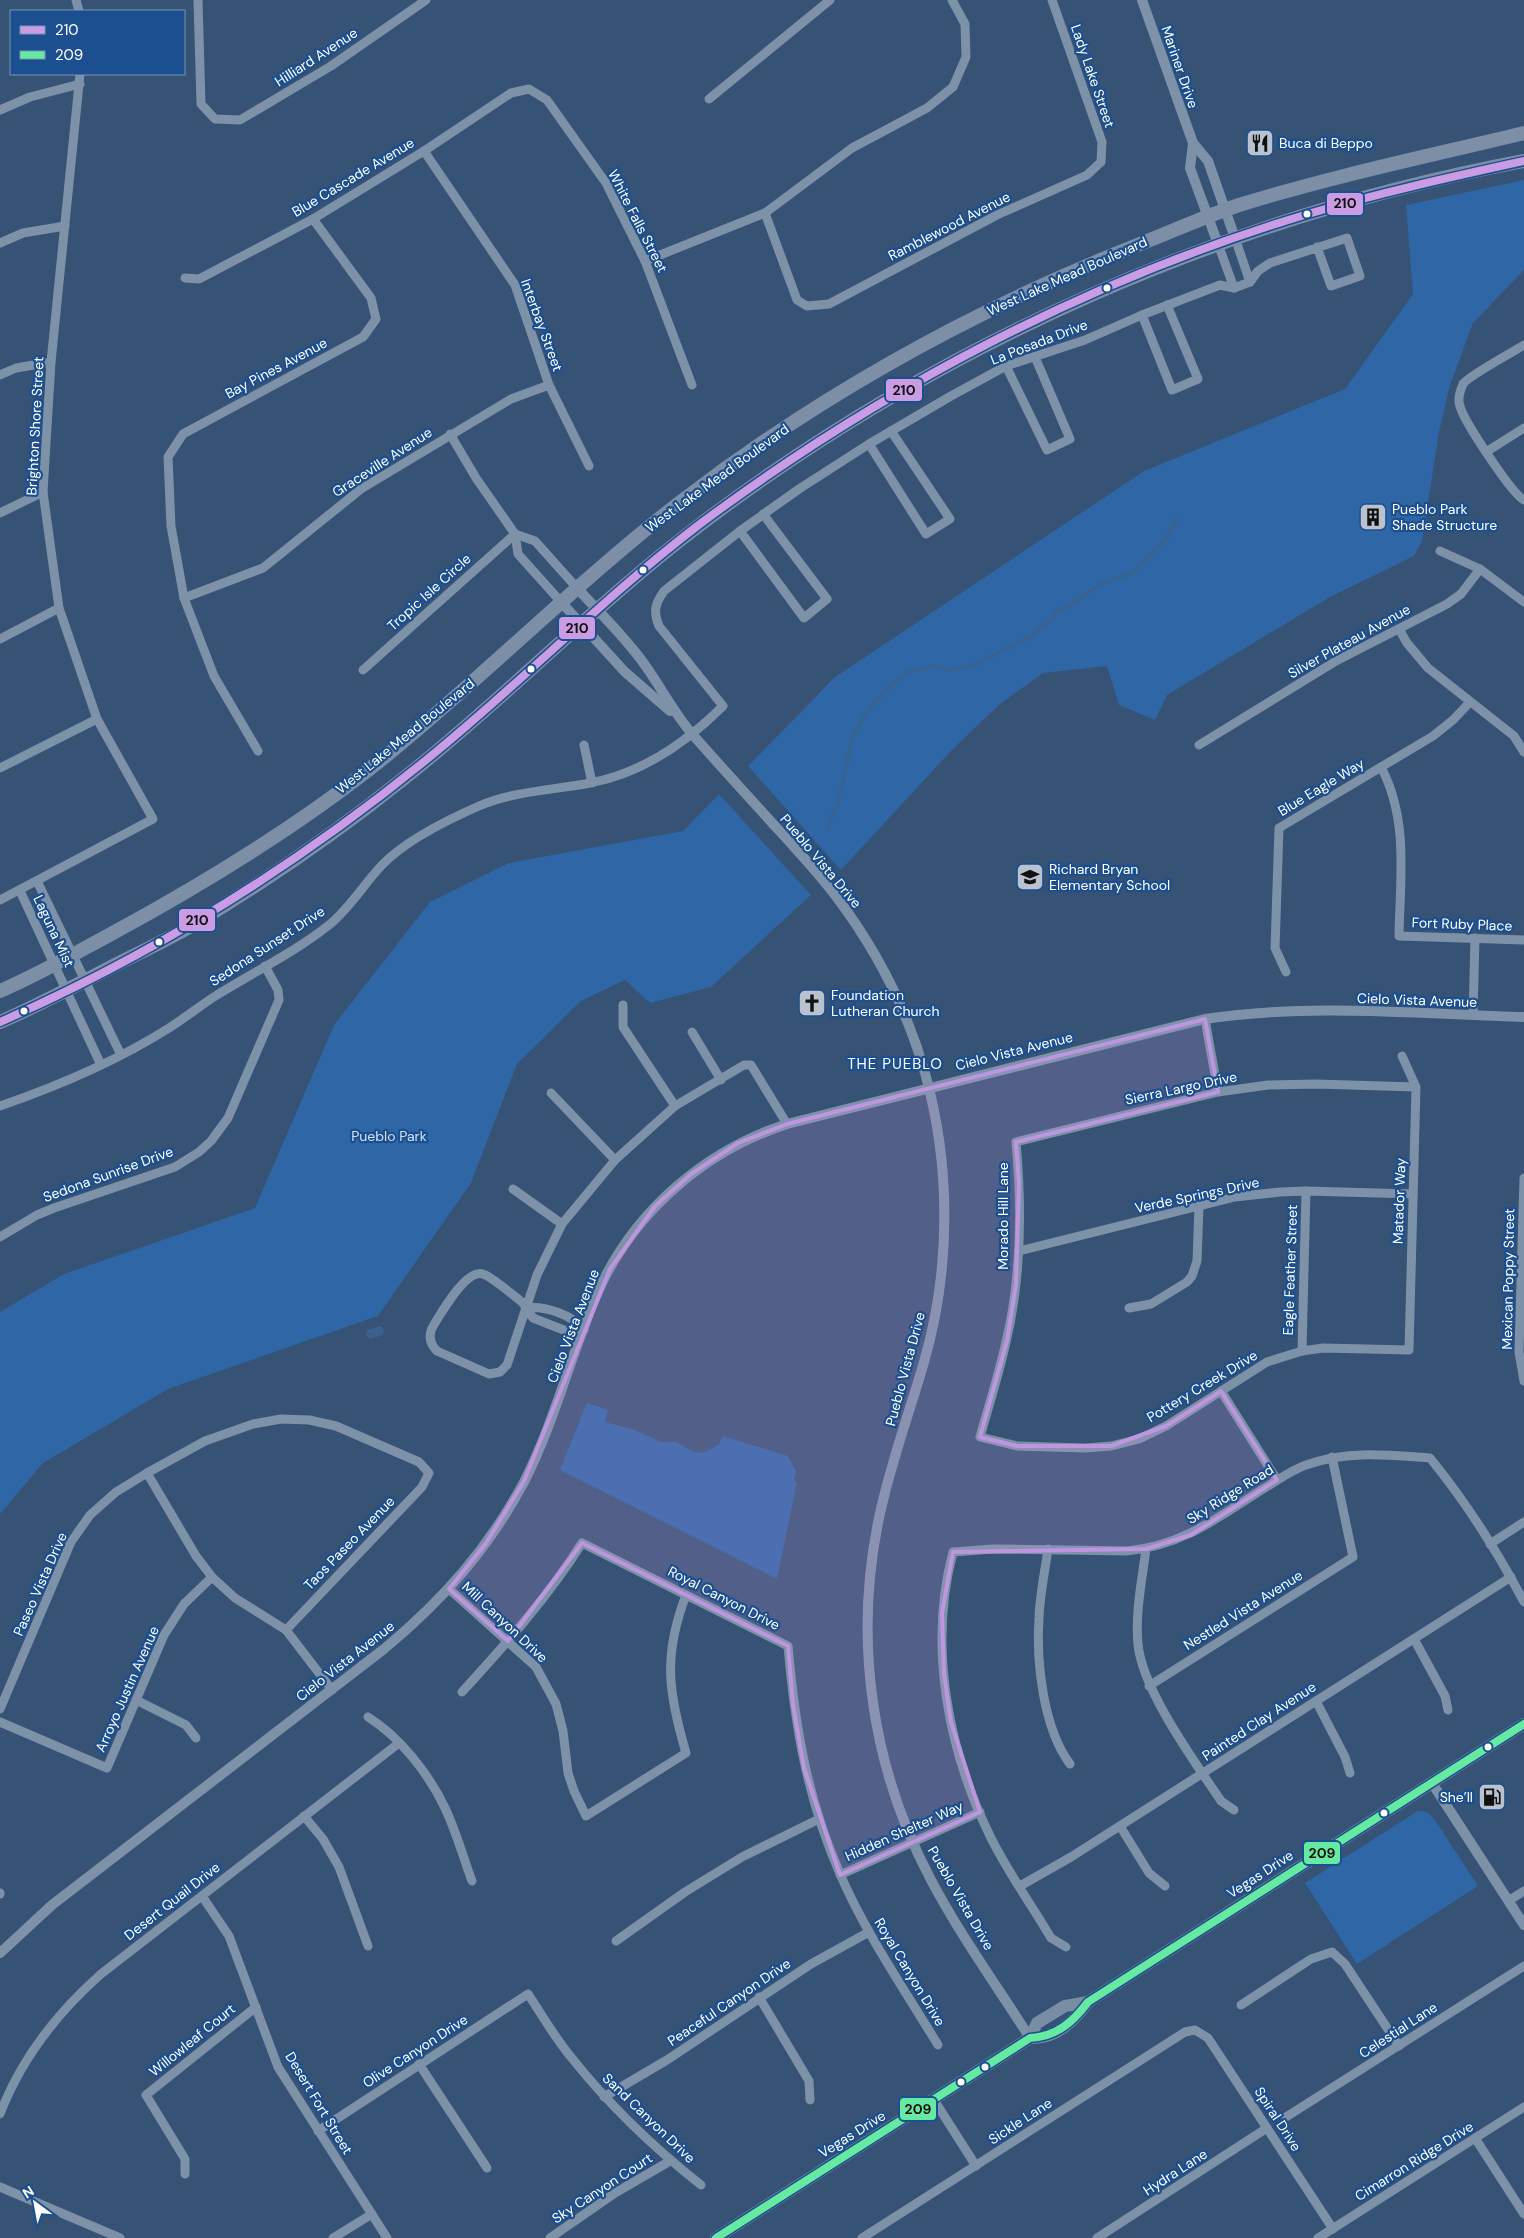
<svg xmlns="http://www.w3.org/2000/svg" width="1524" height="2238" font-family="'DM Sans',sans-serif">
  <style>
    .green { fill: #2f66a5 }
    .water { fill: #3b618d }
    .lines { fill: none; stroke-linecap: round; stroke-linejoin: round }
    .stream { stroke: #3b618d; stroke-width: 3 }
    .minor { stroke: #7d92a8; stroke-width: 9 }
    .tertiary { stroke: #7d92a8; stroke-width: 10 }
    .secondary { stroke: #798da4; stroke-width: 12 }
    .primary { stroke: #7d8ea7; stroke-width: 14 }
    .bus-1-casing { stroke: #1b4f8f; stroke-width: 11 }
    .bus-2-casing { stroke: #1b4f8f; stroke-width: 11 }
    .bus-1 { stroke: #c99ce3; stroke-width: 8 }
    .bus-2 { stroke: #66e9a0; stroke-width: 8 }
    .marked { fill: #bd96df; fill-opacity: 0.2; stroke: #bd96df; stroke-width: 4; stroke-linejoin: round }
    .bus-dot { fill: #fff; stroke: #1b4f8f; stroke-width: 2 }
    .labels { text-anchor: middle; stroke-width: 4.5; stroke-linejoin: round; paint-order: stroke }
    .street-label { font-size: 14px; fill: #fff; stroke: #1b4f8f }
    .poi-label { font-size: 14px; fill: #fff; stroke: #1b4f8f; text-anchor: start }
    .park-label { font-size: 14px; fill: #cfe3fa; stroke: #1b4f8f }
    .neighbourhood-label { font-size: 15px; letter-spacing: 1px; fill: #fff; stroke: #1b4f8f }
    .line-badge { stroke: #1b4f8f; stroke-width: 2 }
    .pale-badge-label { font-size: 14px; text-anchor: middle; font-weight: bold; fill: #111 }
  </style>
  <rect width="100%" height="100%" fill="#365274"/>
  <!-- green -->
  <g class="green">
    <path d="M1524,180V270L1473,323L1450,385L1439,432L1422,541L1414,556L1330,597L1167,695L1155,720L1119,705L1107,666L1043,673L1000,704L952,750L841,870L748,766L835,677L1144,471L1345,389L1413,294L1406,205Z"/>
    <path d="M719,794L811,895L711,987L650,1003L625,980L581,1001L517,1064L471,1183L378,1316L168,1389L43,1463L0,1514V1312L64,1274L255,1208L334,1025L430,902L509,863L683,831Z"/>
    <path d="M587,1403L608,1410L605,1422L635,1430L661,1442H676L692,1451L700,1453L708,1451L719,1444L723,1436L788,1456L796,1472L794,1481L797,1482L777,1579L560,1470Z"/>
    <path d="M1421,1811L1427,1812L1435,1820L1478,1886L1357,1964L1305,1883L1416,1812Z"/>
  </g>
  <!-- water -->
  <path class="water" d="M380,1326L384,1329L383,1335L370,1339L366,1336L367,1330Z"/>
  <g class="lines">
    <!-- stream -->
    <path class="stream" d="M827,828L837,806L853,735L868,710L891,685L908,672L934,666L950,670L971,666L1028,638L1052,619L1056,612L1071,605L1100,584L1132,573L1166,539L1176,519"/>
    <!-- minor -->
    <g class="minor">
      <path d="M76,0L79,11"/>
      <path d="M198,0L201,104L215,119L240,120L331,66L426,0"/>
      <path d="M709,99L830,0"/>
      <path d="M0,110L30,97L80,84"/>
      <path d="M424,151L515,285L549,385L589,466"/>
      <path d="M765,213L797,300L807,306L829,304L997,215L1087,175L1101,162L1102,142L1052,0"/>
      <path d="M1235,238L1250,282"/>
      <path d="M0,243L23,233L65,226"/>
      <path d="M1218,244L1234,288"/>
      <path d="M645,261L765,213L852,148L927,108L953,87L966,57L965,24L952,0"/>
      <path d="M185,278L199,279L313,219L424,151L511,93L529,89L547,100L606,183L645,261L692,385"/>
      <path d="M1142,315L1172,390L1198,379L1167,305"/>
      <path d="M1524,345C1513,352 1468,376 1463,384C1460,391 1457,399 1460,406C1463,420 1512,494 1524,500"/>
      <path d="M1006,366L1047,450L1070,439L1035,357"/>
      <path d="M0,375L16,368L51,362"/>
      <path d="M450,434L476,478L515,534L518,554L561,602"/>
      <path d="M869,444L926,534L950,519L891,431"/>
      <path d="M1486,452L1524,428"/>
      <path d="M0,513L43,492"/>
      <path d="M740,531L804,618L827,599L763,514"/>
      <path d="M515,534L535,541L577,588"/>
      <path d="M1440,551L1480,569L1524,602"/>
      <path d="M184,598L263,568L361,489L511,399L549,385"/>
      <path d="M1399,629L1407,643L1428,668L1514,736L1524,752"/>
      <path d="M0,639L59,608"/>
      <path d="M363,670L515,534"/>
      <path d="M584,745L592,783"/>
      <path d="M1199,745L1336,661L1447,604L1461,594L1480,569"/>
      <path d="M258,751L214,676L184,598L171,526L168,457L183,434L363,337L376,319L371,298L313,219"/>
      <path d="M1381,767C1409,820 1400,878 1399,936L1524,940"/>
      <path d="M0,768L97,719"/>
      <path d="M37,881L121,1055"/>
      <path d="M20,891L101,1065"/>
      <path d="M0,900L153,819L97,719L59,608L43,492L51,362L80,74"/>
      <path d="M1286,972L1275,948L1279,828L1433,736L1453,720L1470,702"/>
      <path d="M623,1005V1027L675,1106"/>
      <path d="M1473,1015L1475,938"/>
      <path d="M1205,1019L1218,1092"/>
      <path d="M692,1032L721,1080"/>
      <path d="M1402,1056L1416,1087L1409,1350L1323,1348L1302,1351L1267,1362L1166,1426L1139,1439L1111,1446L1085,1448L1017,1446L980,1437C989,1405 999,1374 1006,1342C1022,1276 1022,1208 1016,1142L1218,1092L1268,1085L1316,1084L1416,1087"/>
      <path d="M551,1093L615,1160"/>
      <path d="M0,1106C58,1086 117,1061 169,1028C185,1018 201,1005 217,995C254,972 295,952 329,925C350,908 363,885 382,865C406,840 447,820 479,806C514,791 554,790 590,783C643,773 686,743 723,706L659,626C653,611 655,604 664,591L740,531L799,489L869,444L951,396L1006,366L1085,340L1142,315L1220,285L1234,288L1250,282L1258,271L1270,263L1347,238L1360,276L1331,286L1317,247"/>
      <path d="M1524,1178L1519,1352L1524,1381"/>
      <path d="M513,1189L562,1224"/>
      <path d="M0,1237L37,1215L54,1208L175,1167L199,1152L211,1141L228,1118L279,1000L278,990L265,966"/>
      <path d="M1019,1251L1235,1197L1280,1192L1306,1191L1413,1194"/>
      <path d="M526,1308C544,1305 573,1315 584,1330L574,1334L533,1318L522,1302C513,1295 492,1277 483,1274C466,1268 440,1315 432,1328C428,1337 430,1344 437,1351L489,1374L500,1372L507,1365L537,1275L562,1224L615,1160L675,1106L744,1065H751L787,1124"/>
      <path d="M1129,1308L1151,1304L1187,1282L1192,1276L1197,1261L1199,1206"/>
      <path d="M1302,1351L1306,1191"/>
      <path d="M1221,1391L1277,1480"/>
      <path d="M147,1473L196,1556L212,1577L235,1598L286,1630L332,1690"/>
      <path d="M1490,1544L1524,1522"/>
      <path d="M1048,1549C1045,1571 1040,1594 1039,1617C1036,1661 1043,1728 1070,1764"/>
      <path d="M1146,1549C1142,1580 1135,1613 1138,1644C1142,1690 1195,1762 1221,1801L1234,1810"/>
      <path d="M449,1589L536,1667L556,1704L563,1731L568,1773L574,1791L586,1816L686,1753C668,1692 663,1655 686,1595"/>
      <path d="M1414,1639L1445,1696L1448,1710"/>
      <path d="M1149,1686L1353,1557L1332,1457"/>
      <path d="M462,1692C505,1645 548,1597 582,1543L788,1646C795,1727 807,1798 840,1874C866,1934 904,1989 938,2045"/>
      <path d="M136,1700L186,1725L196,1738"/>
      <path d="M1316,1701L1345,1757L1350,1773"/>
      <path d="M0,1709L71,1542L90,1515L116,1492L147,1473L205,1441L253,1424L281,1419L309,1420L336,1426L419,1462L429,1473L422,1487L286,1630"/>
      <path d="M368,1717C400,1737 429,1774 445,1808C456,1831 463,1857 472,1881"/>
      <path d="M0,1722L107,1768L164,1635L184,1604L212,1577"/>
      <path d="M304,1816L323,1839L339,1867L368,1946"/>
      <path d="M1120,1826L1149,1873L1165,1886"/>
      <path d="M840,1875L980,1812"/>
      <path d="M1020,1886L1071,1857L1511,1577"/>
      <path d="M0,1893V1894"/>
      <path d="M202,1896L229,1936L278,2067L387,2238"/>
      <path d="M1508,1901L1524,1891"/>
      <path d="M616,1941L685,1892L742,1857L819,1819"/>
      <path d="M1066,1947L1051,1938C1031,1904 1007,1871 990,1836C948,1750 928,1646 953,1552L993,1549L1127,1551C1182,1546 1219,1517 1263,1489C1277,1481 1291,1470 1306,1465C1347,1450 1387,1455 1430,1458C1466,1502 1497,1551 1524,1602"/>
      <path d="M759,1997L809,2081L810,2100"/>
      <path d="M1241,2005L1311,1959L1332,1952L1345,1964L1399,2046"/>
      <path d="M419,2064L487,2168"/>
      <path d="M604,2097L667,2060L811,1964L869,1932"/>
      <path d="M934,2100L976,2166"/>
      <path d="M0,2114C21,2059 58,2012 101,1974L399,1743"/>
      <path d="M1286,2117L1524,1966"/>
      <path d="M318,2131L528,1994C542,2015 555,2038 571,2057C609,2105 653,2147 701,2185"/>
      <path d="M1475,2138L1524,2214"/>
      <path d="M185,2174V2159L146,2095L256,2007"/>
      <path d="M0,2187L120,2238"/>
      <path d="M333,2238L372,2214"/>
      <path d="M550,2238L615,2193L670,2161"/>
      <path d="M862,2238L1185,2032L1195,2030L1208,2038L1333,2229"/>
      <path d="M1097,2238L1267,2128"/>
      <path d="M1318,2238L1524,2107"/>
    </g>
    <!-- tertiary -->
    <g class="tertiary">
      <path d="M1142,0L1193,143L1208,161L1235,238"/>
      <path d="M1193,143L1190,168L1218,244"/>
      <path d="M577,588C599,612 623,635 642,661C660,685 673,712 693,735C723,769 754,803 785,837C803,857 822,877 838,899C877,951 907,1010 925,1073C951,1166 951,1269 924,1362C909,1414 890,1465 879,1518C853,1641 872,1769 931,1880C960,1935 997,1986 1030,2038"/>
      <path d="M561,602L625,672L670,711"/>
      <path d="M1432,1783L1524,1925"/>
      <path d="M0,1953L52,1905L384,1649C443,1600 488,1549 524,1482C556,1419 572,1349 601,1285C638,1208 707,1150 787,1124L1205,1019C1310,1003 1418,1014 1524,1017"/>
    </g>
    <!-- secondary -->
    <g class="secondary">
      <path d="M1030,2038L1037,2023L1065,2006L1088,2002"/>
      <path d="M716,2238L1030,2038C1056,2039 1074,2021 1088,2002L1524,1724"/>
    </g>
    <!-- primary -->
    <g class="primary">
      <path d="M0,991C38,975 74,954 111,934C207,882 302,824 387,755C488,673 580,579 683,500C823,393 977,308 1140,244C1173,231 1206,216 1239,205C1333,176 1429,156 1524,133"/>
      <path d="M0,1022C33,1008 64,991 96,975C127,958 160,944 191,926C264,882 336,833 403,779C506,698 596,603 701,524C942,341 1227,217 1524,161"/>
    </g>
    <!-- bus-1 casing -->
    <g class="bus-1-casing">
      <path id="bus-1" d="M0,1022C159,952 304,861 437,751C527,677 608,594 700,524C882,388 1090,279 1308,214C1379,193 1451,177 1524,161"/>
    </g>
    <!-- bus-2 casing -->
    <g class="bus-2-casing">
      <path id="bus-2" d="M716,2238L1030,2038C1056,2037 1073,2022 1088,2002L1524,1724"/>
    </g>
    <!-- bus-1 -->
    <use href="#bus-1" class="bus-1"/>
    <!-- bus-2 -->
    <use href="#bus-2" class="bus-2"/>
  </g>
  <!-- marked area -->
  <path class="marked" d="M1205,1019L1218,1092L1016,1142L1019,1183L1016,1284L1007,1341L980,1437L1017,1446H1111L1166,1426L1221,1391L1277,1480L1191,1535L1146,1549L953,1552L942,1613L944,1674L951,1722L980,1812L840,1875L804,1768L793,1705L788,1646L582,1543L508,1641L449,1589L486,1543L524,1481L610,1269L655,1206L691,1174L738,1143L787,1124Z"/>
  <!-- icons -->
  <defs>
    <g id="restaurant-square" transform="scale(1.4375)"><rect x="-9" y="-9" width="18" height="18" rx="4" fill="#b9c2ce" stroke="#1b4f8f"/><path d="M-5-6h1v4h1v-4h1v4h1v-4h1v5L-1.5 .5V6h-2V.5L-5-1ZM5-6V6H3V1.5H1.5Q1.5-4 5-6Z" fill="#111"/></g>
    <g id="building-square" transform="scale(1.4375)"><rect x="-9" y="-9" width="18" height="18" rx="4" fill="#b9c2ce" stroke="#1b4f8f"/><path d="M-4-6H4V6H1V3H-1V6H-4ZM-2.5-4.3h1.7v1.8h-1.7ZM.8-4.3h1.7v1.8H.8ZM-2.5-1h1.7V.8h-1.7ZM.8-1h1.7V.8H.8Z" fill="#111"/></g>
    <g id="school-square" transform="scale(1.4375)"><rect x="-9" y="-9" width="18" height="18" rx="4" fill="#b9c2ce" stroke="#1b4f8f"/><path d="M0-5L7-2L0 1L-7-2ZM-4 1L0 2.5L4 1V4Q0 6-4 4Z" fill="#111"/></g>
    <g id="church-square" transform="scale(1.4375)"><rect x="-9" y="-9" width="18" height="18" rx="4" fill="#b9c2ce" stroke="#1b4f8f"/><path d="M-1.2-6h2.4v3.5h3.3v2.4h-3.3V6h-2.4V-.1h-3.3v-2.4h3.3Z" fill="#111"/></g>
    <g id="fuel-square" transform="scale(1.4375)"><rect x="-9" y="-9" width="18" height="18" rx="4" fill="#b9c2ce" stroke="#1b4f8f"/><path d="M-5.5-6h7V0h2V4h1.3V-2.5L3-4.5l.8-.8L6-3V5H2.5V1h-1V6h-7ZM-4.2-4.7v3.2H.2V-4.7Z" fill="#111"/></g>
  </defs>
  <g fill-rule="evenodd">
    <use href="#restaurant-square" x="1260" y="143"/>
    <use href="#building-square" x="1373" y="517"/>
    <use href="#school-square" x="1030" y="877"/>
    <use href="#church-square" x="812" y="1003"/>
    <use href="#fuel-square" x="1492" y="1797"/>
  </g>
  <!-- markers -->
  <g class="bus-dot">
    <circle cx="1307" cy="214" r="4.5"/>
    <circle cx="1107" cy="288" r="4.5"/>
    <circle cx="643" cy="570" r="4.5"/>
    <circle cx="531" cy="669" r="4.5"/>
    <circle cx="159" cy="942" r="4.5"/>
    <circle cx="24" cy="1011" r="4.5"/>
    <circle cx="1488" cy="1747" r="4.5"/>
    <circle cx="1384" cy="1813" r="4.5"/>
    <circle cx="985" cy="2067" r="4.5"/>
    <circle cx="961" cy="2082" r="4.5"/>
  </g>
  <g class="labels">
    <!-- street labels -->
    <g class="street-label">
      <text transform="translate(316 57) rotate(-33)" y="5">Hilliard Avenue</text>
      <text transform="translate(1180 67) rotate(71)" y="5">Mariner Drive</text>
      <text transform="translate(1093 76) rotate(71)" y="5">Lady Lake Street</text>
      <text transform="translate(353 177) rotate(-31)" y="5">Blue Cascade Avenue</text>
      <text transform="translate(638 221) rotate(63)" y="5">White Falls Street</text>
      <text transform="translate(949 226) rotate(-27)" y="5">Ramblewood Avenue</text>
      <text transform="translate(1067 276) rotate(-24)" y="5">West Lake Mead Boulevard</text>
      <text transform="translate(542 325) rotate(70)" y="5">Interbay Street</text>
      <text transform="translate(1039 342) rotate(-21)" y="5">La Posada Drive</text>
      <text transform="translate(276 368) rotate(-28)" y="5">Bay Pines Avenue</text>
      <text transform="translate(35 426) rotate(-87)" y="5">Brighton Shore Street</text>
      <text transform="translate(382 462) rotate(-33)" y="5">Graceville Avenue</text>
      <text transform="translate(717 478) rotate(-36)" y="5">West Lake Mead Boulevard</text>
      <text transform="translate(429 592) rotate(-42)" y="5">Tropic Isle Circle</text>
      <text transform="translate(1349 641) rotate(-29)" y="5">Silver Plateau Avenue</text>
      <text transform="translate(405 736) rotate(-39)" y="5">West Lake Mead Boulevard</text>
      <text transform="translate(1321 787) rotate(-31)" y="5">Blue Eagle Way</text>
      <text transform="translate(821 861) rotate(50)" y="5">Pueblo Vista Drive</text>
      <text transform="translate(1462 924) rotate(2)" y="5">Fort Ruby Place</text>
      <text transform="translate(54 931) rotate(65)" y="5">Laguna Mist</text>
      <text transform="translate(267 946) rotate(-33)" y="5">Sedona Sunset Drive</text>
      <text transform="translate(1417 1000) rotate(2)" y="5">Cielo Vista Avenue</text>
      <text transform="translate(1014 1051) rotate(-14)" y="5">Cielo Vista Avenue</text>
      <text transform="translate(1181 1088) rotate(-12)" y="5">Sierra Largo Drive</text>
      <text transform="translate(108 1174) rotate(-20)" y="5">Sedona Sunrise Drive</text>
      <text transform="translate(1197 1195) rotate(-12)" y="5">Verde Springs Drive</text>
      <text transform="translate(1399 1201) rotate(-88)" y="5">Matador Way</text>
      <text transform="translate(1003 1216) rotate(-90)" y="5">Morado Hill Lane</text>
      <text transform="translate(1290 1270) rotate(-88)" y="5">Eagle Feather Street</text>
      <text transform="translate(1508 1279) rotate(-89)" y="5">Mexican Poppy Street</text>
      <text transform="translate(573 1326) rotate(-69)" y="5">Cielo Vista Avenue</text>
      <text transform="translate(905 1369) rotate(-75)" y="5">Pueblo Vista Drive</text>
      <text transform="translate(1202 1386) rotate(-31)" y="5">Pottery Creek Drive</text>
      <text transform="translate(1230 1494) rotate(-32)" y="5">Sky Ridge Road</text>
      <text transform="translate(349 1543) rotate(-46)" y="5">Taos Paseo Avenue</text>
      <text transform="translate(40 1584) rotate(-66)" y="5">Paseo Vista Drive</text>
      <text transform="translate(724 1598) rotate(27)" y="5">Royal Canyon Drive</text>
      <text transform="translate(1243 1610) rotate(-32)" y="5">Nestled Vista Avenue</text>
      <text transform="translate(505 1622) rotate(43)" y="5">Mill Canyon Drive</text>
      <text transform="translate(345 1661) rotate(-38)" y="5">Cielo Vista Avenue</text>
      <text transform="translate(127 1689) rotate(-66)" y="5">Arroyo Justin Avenue</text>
      <text transform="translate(1259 1721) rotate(-33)" y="5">Painted Clay Avenue</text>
      <text transform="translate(904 1831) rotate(-24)" y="5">Hidden Shelter Way</text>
      <text transform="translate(1260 1874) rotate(-33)" y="5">Vegas Drive</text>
      <text transform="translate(961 1898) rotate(60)" y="5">Pueblo Vista Drive</text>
      <text transform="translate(172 1901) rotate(-38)" y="5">Desert Quail Drive</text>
      <text transform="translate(910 1972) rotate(59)" y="5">Royal Canyon Drive</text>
      <text transform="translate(729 2002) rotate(-34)" y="5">Peaceful Canyon Drive</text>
      <text transform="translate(1398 2030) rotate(-33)" y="5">Celestial Lane</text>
      <text transform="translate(192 2040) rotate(-39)" y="5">Willowleaf Court</text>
      <text transform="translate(415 2051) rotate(-33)" y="5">Olive Canyon Drive</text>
      <text transform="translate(319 2103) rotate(59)" y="5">Desert Fort Street</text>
      <text transform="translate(649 2118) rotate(44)" y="5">Sand Canyon Drive</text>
      <text transform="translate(1278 2119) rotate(57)" y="5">Spiral Drive</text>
      <text transform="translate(1020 2121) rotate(-33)" y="5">Sickle Lane</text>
      <text transform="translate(852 2134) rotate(-32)" y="5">Vegas Drive</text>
      <text transform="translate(1414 2161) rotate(-32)" y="5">Cimarron Ridge Drive</text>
      <text transform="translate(1175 2172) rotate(-33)" y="5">Hydra Lane</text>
      <text transform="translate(602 2188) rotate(-33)" y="5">Sky Canyon Court</text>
    </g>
    <!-- poi labels -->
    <g class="poi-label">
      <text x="1279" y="148">Buca di Beppo</text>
      <text x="1392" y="514">Pueblo Park<tspan x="1392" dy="16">Shade Structure</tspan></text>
      <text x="1049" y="874">Richard Bryan<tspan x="1049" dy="16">Elementary School</tspan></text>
      <text x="831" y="1000">Foundation<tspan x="831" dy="16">Lutheran Church</tspan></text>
      <text x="1473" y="1802" text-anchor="end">She’ll</text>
    </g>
    <!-- park labels -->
    <g class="park-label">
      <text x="389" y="1141">Pueblo Park</text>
    </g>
    <!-- neighbourhood labels -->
    <g class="neighbourhood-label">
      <text x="895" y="1069">THE PUEBLO</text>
    </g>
  </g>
  <g class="line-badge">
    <rect x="1326" y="192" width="38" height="24" rx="5" fill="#c99ce3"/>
    <rect x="885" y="378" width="38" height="24" rx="5" fill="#c99ce3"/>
    <rect x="558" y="616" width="38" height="24" rx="5" fill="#c99ce3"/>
    <rect x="178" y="908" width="38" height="24" rx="5" fill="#c99ce3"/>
    <rect x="1303" y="1841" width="38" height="24" rx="5" fill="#66e9a0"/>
    <rect x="899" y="2097" width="38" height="24" rx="5" fill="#66e9a0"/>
  </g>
  <g class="pale-badge-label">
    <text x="1345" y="208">210</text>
    <text x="904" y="395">210</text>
    <text x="577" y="633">210</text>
    <text x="197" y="925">210</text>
    <text x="1322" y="1858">209</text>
    <text x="918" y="2114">209</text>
  </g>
  <!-- legend -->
  <rect x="10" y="10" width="175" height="65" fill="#1b4f8f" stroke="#7695bc"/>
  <rect x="20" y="26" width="25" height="8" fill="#c99ce3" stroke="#7695bc"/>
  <text x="55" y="35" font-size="15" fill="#ffffff">210</text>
  <rect x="20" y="51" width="25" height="8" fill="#66e9a0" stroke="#7695bc"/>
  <text x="55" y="60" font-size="15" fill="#ffffff">209</text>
  <!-- north arrow -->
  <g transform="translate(35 2203) rotate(328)" stroke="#1b4f8f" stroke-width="4" paint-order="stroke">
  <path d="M0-4L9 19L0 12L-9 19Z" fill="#ffffff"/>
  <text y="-8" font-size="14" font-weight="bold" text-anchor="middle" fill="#ffffff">N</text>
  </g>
</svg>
